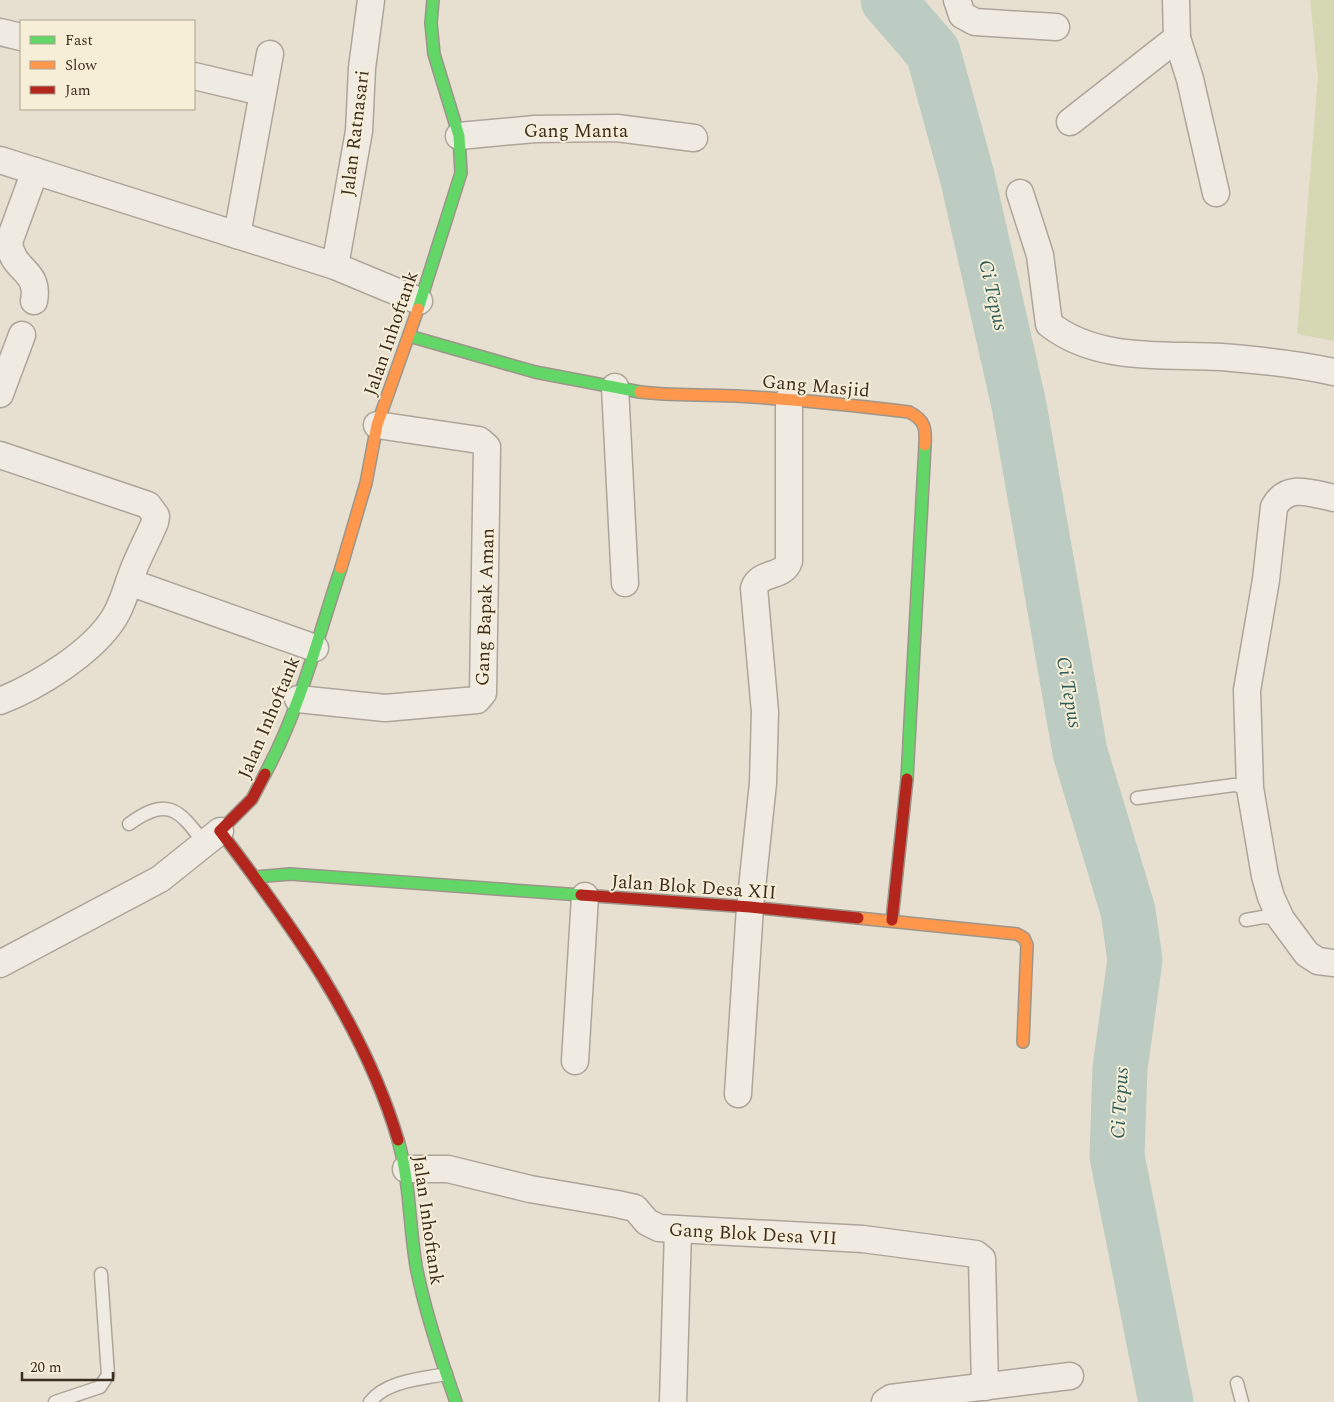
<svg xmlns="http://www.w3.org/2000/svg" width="1334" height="1402" font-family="Spectral,serif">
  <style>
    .green { fill: #d6d7b3 }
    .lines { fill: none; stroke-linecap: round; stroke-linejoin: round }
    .river { stroke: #bcccc2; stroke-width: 55 }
    .lane-casing { stroke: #ada599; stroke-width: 15 }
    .street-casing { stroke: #ada599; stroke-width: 29 }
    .fast-casing { stroke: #9c958a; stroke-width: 14 }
    .slow-casing { stroke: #9c958a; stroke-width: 14 }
    .jam-casing { stroke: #9c958a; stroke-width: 14 }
    .lane { stroke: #efebe3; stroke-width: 12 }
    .street { stroke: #efebe3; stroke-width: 26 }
    .fast { stroke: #63d668; stroke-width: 11 }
    .slow { stroke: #ff974d; stroke-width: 11 }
    .jam { stroke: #b3261e; stroke-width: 11 }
    .labels { text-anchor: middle; stroke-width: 4; stroke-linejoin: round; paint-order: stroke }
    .street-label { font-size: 19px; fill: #3d2e20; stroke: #f7eed8 }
    .water-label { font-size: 20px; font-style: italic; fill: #2f5d5a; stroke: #f7eed8 }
  </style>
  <rect width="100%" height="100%" fill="#e7e0d1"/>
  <!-- green -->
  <path class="green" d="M1310,0H1334V341L1297,334L1318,77Z"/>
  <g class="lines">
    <!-- river -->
    <path class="river" d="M888,0L933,52L967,176L1019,405L1080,752L1128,911L1135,960L1120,1068L1117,1156L1166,1402"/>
    <!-- lane casing -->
    <g class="lane-casing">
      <g id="lane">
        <path d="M1137,798L1234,785L1250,788"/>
        <path d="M129,824C167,796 179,809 204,843"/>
        <path d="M1246,920L1263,917L1281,919"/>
        <path d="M1237,1383L1242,1402"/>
        <path d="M55,1402L100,1387L108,1375L101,1274"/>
        <path d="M370,1402C386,1381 421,1379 446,1374"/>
      </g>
    </g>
    <!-- street casing -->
    <g class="street-casing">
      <g id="street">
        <path d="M957,0L962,15L975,22L1056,27"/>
        <path d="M0,32L21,37"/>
        <path d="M1177,38L1190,79L1216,193"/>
        <path d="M194,76L262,92"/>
        <path d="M1070,122L1177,38L1176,0"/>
        <path d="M459,136L535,129L617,128L694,138"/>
        <path d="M0,160L335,266L419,301"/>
        <path d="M1020,193L1040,255L1049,324C1097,362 1163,354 1221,357C1259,360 1297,364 1334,372"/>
        <path d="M237,235L270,54"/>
        <path d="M335,266L359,131L362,68L371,0"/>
        <path d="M34,301C40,269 12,272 9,242L35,171"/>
        <path d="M615,387L625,583"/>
        <path d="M0,394L22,335"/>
        <path d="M0,455L148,505L156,516L155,522C148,539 139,555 133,571C127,586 123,604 114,618C92,653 38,686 0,701"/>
        <path d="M1334,498C1311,493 1287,483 1274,507L1266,580L1247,690L1250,788L1265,876L1271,897L1281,919L1307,954L1318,961L1334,963"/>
        <path d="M129,582L315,648"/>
        <path d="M298,699L385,708L477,700L483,693L487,447L479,440L377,425"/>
        <path d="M0,964L160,879L220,831"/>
        <path d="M575,1061L585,896"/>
        <path d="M738,1094L750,907L763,783L765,712L754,588C760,571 784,578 789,561V399"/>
        <path d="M406,1169H448L530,1189L617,1204L635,1208L647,1222L659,1228L863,1239L976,1254L982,1259L985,1387"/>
        <path d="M673,1402L678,1230"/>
        <path d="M885,1402L891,1398L1070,1376"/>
      </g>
    </g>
    <!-- fast casing -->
    <g class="fast-casing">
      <g id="fast">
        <path d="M418,309L461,173L459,136L434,54L431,23L433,0"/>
        <path d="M409,336L535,372L640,392"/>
        <path d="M265,774C300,709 318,637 341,568"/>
        <path d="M907,779L925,445"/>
        <path d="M255,877L290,874L581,895"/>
        <path d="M398,1140C410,1182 409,1223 416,1266C425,1312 440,1357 456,1402"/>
      </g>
    </g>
    <!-- slow casing -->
    <g class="slow-casing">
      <g id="slow">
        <path d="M640,392C672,396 703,394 735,396C793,399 851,405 909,412C925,420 926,428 925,445"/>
        <path d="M341,568L366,483L377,425L418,309"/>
        <path d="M858,918L1017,934L1024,938L1027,945L1023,1042"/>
      </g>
    </g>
    <!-- jam casing -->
    <g class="jam-casing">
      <g id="jam">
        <path d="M265,774L252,799L220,831C292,926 364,1025 398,1140"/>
        <path d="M581,895L750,907L858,918"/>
        <path d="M892,920L907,779"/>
      </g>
    </g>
    <!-- lane -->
    <use href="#lane" class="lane"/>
    <!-- street -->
    <use href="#street" class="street"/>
    <!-- fast -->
    <use href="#fast" class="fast"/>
    <!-- slow -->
    <use href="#slow" class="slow"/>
    <!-- jam -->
    <use href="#jam" class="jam"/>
  </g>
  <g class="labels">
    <!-- street labels -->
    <g class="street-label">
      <text x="576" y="137">Gang Manta</text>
      <text transform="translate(354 133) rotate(-83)" y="7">Jalan Ratnasari</text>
      <text transform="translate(390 333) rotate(-71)" y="7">Jalan Inhoftank</text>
      <text transform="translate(816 385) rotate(5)" y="7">Gang Masjid</text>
      <text transform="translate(484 607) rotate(-88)" y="7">Gang Bapak Aman</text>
      <text transform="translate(268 717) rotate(-67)" y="7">Jalan Inhoftank</text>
      <text transform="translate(694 886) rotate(4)" y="7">Jalan Blok Desa XII</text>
      <text transform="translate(429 1220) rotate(82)" y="7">Jalan Inhoftank</text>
      <text transform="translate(753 1233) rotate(3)" y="7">Gang Blok Desa VII</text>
    </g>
    <!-- water labels -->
    <g class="water-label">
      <text transform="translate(994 295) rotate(77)" y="7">Ci Tepus</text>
      <text transform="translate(1070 692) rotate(80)" y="7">Ci Tepus</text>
      <text transform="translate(1119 1103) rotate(-87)" y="7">Ci Tepus</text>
    </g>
  </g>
  <!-- legend -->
  <rect x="20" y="20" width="175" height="90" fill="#f7eed8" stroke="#ada18e"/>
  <rect x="30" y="36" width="25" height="8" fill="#63d668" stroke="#ada18e"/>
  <text x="65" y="45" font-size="15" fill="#3d2e20">Fast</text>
  <rect x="30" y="61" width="25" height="8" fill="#ff974d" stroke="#ada18e"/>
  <text x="65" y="70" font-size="15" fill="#3d2e20">Slow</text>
  <rect x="30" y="86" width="25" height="8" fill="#b3261e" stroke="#ada18e"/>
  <text x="65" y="95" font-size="15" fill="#3d2e20">Jam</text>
  <!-- scale -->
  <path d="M22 1372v8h91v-8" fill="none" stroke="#3d2e20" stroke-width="2.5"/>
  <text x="30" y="1372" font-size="15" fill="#3d2e20" stroke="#f7eed8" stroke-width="4" paint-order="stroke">20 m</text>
</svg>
